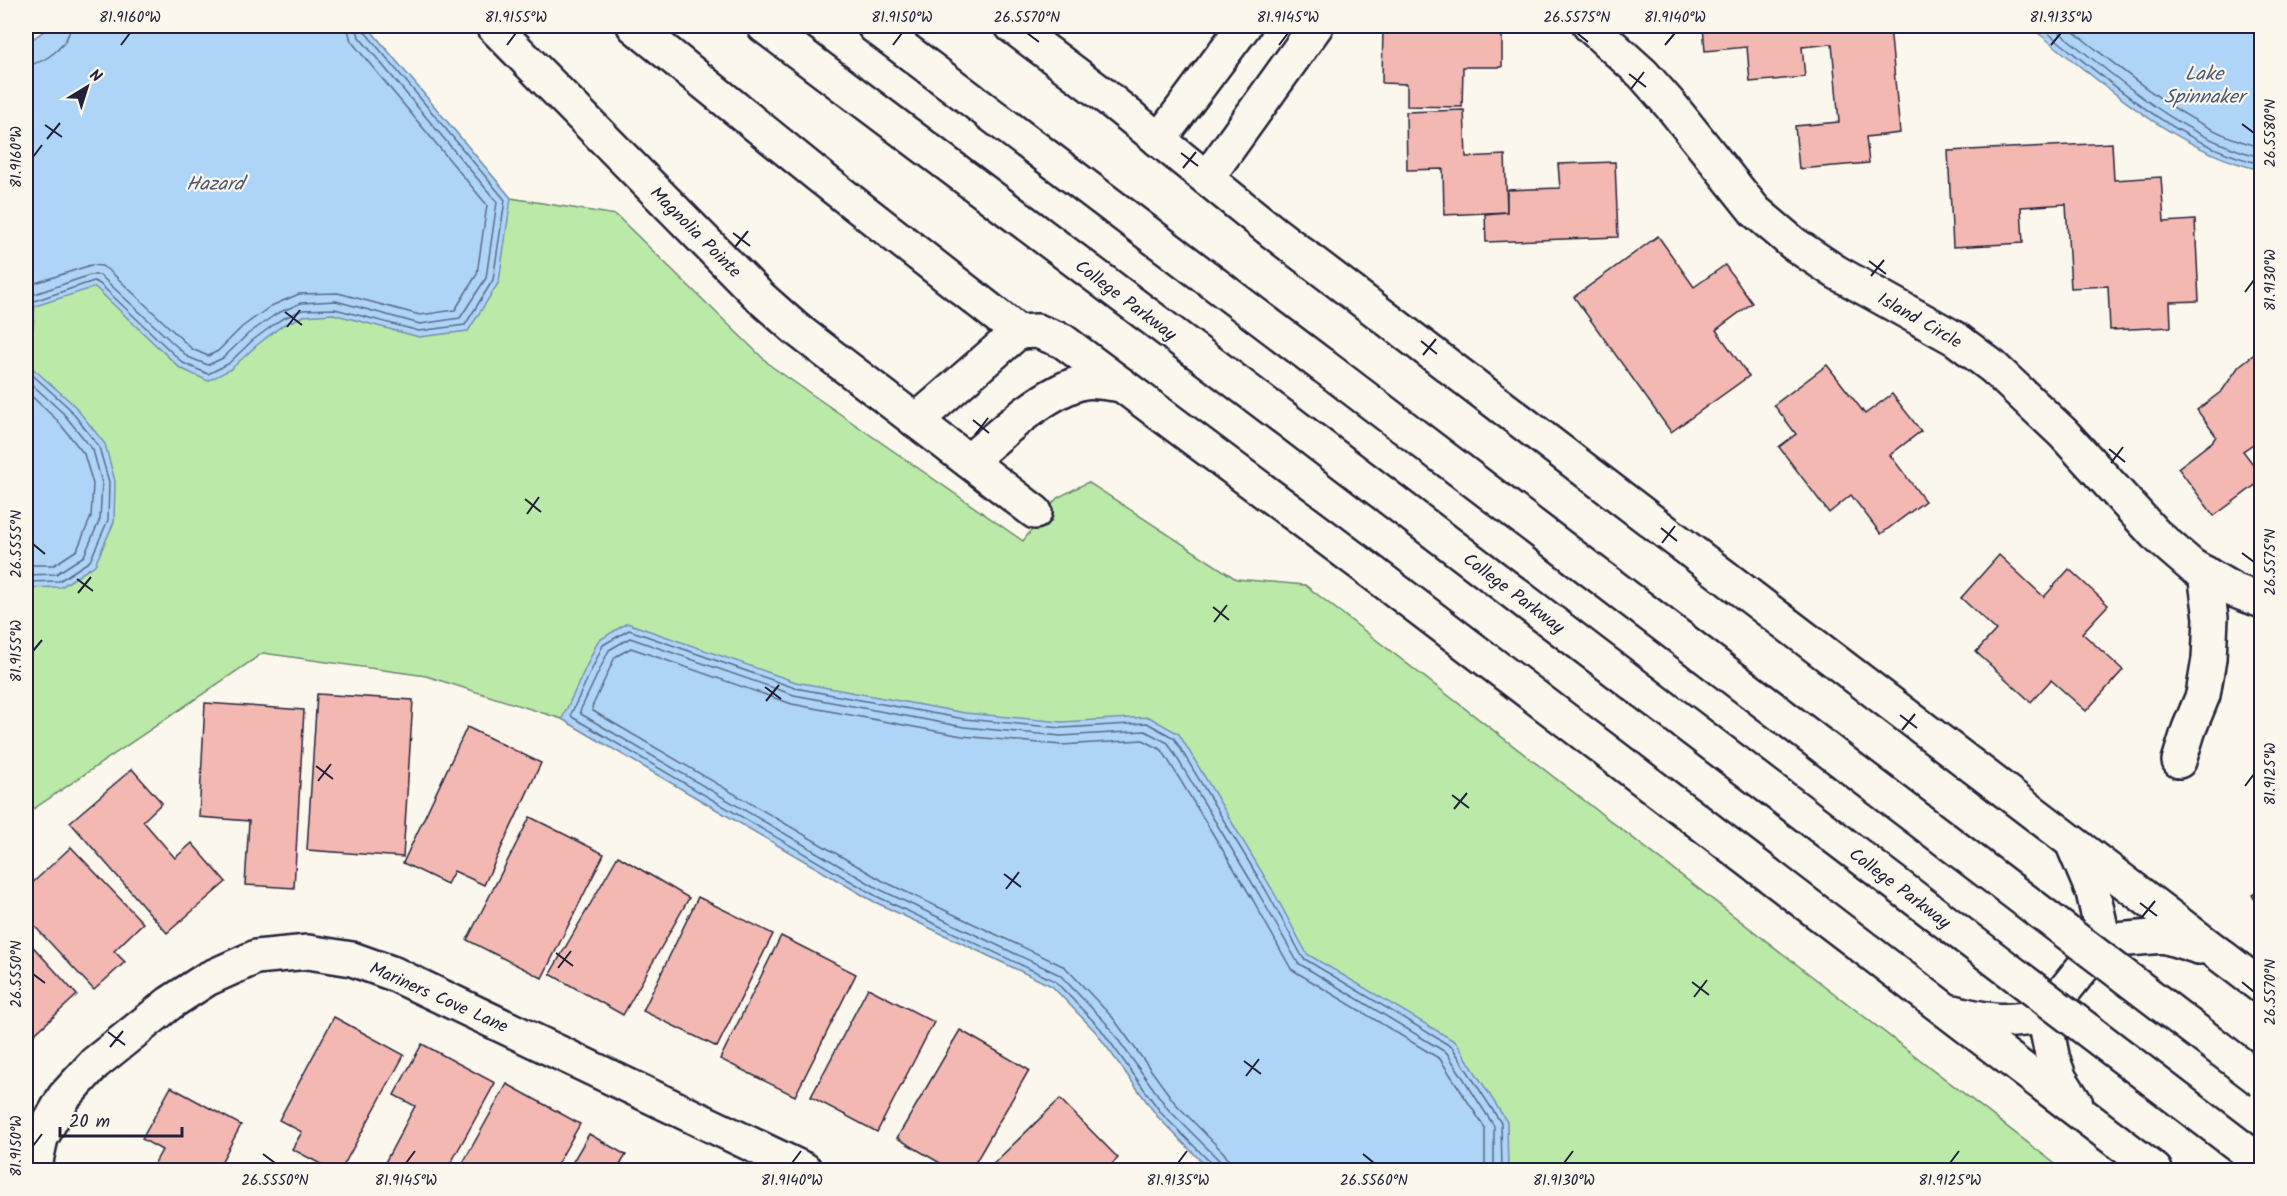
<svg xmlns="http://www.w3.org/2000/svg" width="2287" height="1196" font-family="Kalam,sans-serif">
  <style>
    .green { fill: #bbeaa8; stroke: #6e8672; stroke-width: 1.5 }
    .water { fill: #aed5f8; stroke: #768dac; stroke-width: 1.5 }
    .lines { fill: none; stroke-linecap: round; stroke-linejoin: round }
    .shore { stroke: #5a6a87; stroke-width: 1.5 }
    .building { fill: #f3b8b2; stroke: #22223b; stroke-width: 1.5 }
    .minor-casing { stroke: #22223b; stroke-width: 38 }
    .major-casing { stroke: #22223b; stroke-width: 38 }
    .minor { stroke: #fbf7ec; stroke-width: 33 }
    .major { stroke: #fbf7ec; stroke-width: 33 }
    .major-bridge-casing { stroke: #22223b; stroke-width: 38; stroke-linecap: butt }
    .major-bridge { stroke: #fbf7ec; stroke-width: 33 }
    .ticks { fill: none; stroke: #22223b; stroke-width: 2 }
    .labels { text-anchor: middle; stroke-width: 4.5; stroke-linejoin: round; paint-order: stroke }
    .street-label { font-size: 18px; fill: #22223b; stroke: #fbf7ec }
    .water-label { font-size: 20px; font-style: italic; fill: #4c5874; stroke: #fbf7ec }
    .neatline { fill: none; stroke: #22223b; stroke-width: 2 }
    .ticks-label { font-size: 15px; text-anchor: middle; fill: #22223b }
  </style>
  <rect width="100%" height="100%" fill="#fbf7ec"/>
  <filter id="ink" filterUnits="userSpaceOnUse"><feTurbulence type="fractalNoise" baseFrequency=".0167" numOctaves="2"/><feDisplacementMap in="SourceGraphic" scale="12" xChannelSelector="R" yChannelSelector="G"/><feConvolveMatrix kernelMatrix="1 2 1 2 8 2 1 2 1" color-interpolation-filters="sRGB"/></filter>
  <g filter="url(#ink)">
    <!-- green -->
    <path class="green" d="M51,26H367L511,198L616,215L771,366L1023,541L1057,498L1088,482L1236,579L1305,585L2063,1170H1210L1158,1117L1096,1032L1052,986L873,901L562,719L426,676L263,653L26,814V44Z"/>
    <!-- water -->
    <g class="water">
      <path d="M51,26H367L511,198L499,282L468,331L419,337L333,314L304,316L283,325L257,345L231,369L208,381L180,368L95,287L35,306L29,365L73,404L105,444L115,481L114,522L95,565L61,587L26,588V44Z"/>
      <path d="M2029,26H2261V170C2172,150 2100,80 2029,26Z"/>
      <path d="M627,623L796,682L965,713L1062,722L1149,717L1179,734L1272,889L1307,954L1456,1042L1507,1122L1508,1170H1210L1158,1117L1096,1032L1052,986L873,901L562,719L598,641Z"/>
    </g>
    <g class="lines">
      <!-- shore -->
      <g class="shore">
        <path d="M2039,26C2106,78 2176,145 2262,164"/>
        <path d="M2051,26C2115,75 2181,139 2262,157"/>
        <path d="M2066,26C2124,70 2189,131 2262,147"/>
        <path d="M26,65C44,64 70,45 70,26"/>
        <path d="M26,286L91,265L102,266L111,272L192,349L208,356L218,351L242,327L271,306L299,294L338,293L420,315L455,310L477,274L487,205L351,41L347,26"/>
        <path d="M26,297L90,275H100L188,357L208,365L223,358L248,334L276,314L301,303L336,301L420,324L460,318L486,278L497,202L359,37L356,26"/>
        <path d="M26,341L29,306L31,302L94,281L100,284L183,363L208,374L228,364L253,340L280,320L302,310L335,309L419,331L465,325L493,280L505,200L365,32L363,26"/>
        <path d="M26,369L69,408L99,447L109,482L108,520L90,561L59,581L26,582"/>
        <path d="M26,379L63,413L93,450L102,483L100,519L84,556L56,574L26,575"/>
        <path d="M26,391L57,420L84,454L93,484L91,517L77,550L54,565H26"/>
        <path d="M1214,1170L1212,1164L1162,1114L1100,1028L1055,981L876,896L572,717L571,714L603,645L629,630L795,688L964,719L1062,728L1147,723L1174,738L1267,892L1303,958L1452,1047L1501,1123L1502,1170"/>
        <path d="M1221,1170L1219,1160L1168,1109L1106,1023L1060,975L879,889L581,714L580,711L609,650L630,638L794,695L964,727L1061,736L1145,731L1168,743L1260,896L1298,963L1447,1053L1494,1126V1170"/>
        <path d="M1230,1170L1229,1161L1224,1153L1175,1103L1113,1018L1065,967L883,881L593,711L592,707L615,657L631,648L792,704L962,736L1061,745L1143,740L1162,750L1253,900L1291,969L1440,1059L1485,1128V1170"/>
      </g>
    </g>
    <!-- building -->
    <g class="building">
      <path d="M1383,26H1502V67H1463L1462,107L1407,106V84L1382,83Z"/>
      <path d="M1703,26H1854L1855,30L1890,27L1900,133L1866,137L1869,163L1799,169L1795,126L1839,122L1832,44L1802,47L1805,77L1750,82L1747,47L1705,51Z"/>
      <path d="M1464,110L1466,157L1505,155L1507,212L1444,215L1443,169L1407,170L1406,112Z"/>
      <path d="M2112,143L2114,180L2161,177L2164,222L2195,220L2199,301L2170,302L2171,327L2110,330L2108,286L2071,288L2066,204L2021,207L2023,243L1953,247L1948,151Z"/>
      <path d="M1615,162L1618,237L1486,242L1485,214L1507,212V190L1560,188L1558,164Z"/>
      <path d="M1658,236L1694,287L1725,265L1752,303L1716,330L1749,376L1671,432L1574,297Z"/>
      <path d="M2257,352L2262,358V438L2243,451L2262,476V480L2214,516L2178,468L2213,441L2216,436L2197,410L2222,391L2239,366Z"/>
      <path d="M1827,365L1865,414L1892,394L1921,431L1890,455L1925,501L1881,534L1851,495L1829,513L1779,447L1796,434L1774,405Z"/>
      <path d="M1999,555L2044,597L2069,569L2108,605L2082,633L2123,670L2086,711L2051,680L2031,702L1976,652L1996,630L1961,598Z"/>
      <path d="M317,694L413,700L403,857L307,850Z"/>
      <path d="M205,703L304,710L294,888L245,885L249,821L199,817Z"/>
      <path d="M467,727L541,763L484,885L454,871L447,884L403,863Z"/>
      <path d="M132,769L162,803L143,821L175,858L192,843L226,882L167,933L70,822Z"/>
      <path d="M530,817L604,854L542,978L467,940Z"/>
      <path d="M71,847L143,923L114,951L125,962L94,990L26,917V889Z"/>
      <path d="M618,856L689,898L623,1015L550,974Z"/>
      <path d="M2262,889V911L2252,895Z"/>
      <path d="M698,897L773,934L717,1047L643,1011Z"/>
      <path d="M781,936L856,974L795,1096L720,1059Z"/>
      <path d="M26,939L77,995L26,1042Z"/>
      <path d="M868,988L934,1022L877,1132L811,1097Z"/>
      <path d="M334,1017L404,1055L341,1170H332L292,1149L302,1132L279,1120Z"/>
      <path d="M960,1030L1029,1070L971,1170H952L897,1138Z"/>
      <path d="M422,1044L495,1083L447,1170H381L415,1106L394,1095Z"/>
      <path d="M507,1084L580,1124L554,1170H459Z"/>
      <path d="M171,1087L241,1125L217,1170H151L162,1150L142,1139Z"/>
      <path d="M1060,1099L1118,1158L1106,1170H987Z"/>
      <path d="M589,1134L626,1155L617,1170H568Z"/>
    </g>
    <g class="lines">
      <!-- minor casing -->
      <g class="minor-casing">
        <g id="minor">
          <path d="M493,26L760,297L795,328L1035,512"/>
          <path d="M1590,26L1643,74L1673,108L1755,211L1794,244L1836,272L1956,339L1993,367L2063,433L2155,534L2192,566L2233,590L2262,601"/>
          <path d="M1159,140L1244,26"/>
          <path d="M1207,178L1316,26"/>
          <path d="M916,421L1018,332"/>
          <path d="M969,461C999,435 1042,394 1080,383C1092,379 1110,384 1122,385"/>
          <path d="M2179,761L2189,729L2203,695L2209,659L2211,618L2205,573"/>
          <path d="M34,1170L41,1138L64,1097L95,1063L170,1003L207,979L256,957L308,952L352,959L394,974L805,1170"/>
        </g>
      </g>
      <!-- major casing -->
      <g class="major-casing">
        <g id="major">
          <path d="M634,26L819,176L1018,332L1037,331L1063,341L1360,563L2155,1170"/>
          <path d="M764,26L1283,417"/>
          <path d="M874,26L1322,365"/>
          <path d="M1012,26L1105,96L1273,232L2262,987"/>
          <path d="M2074,847L2093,892L2104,941"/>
          <path d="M1954,1012C1992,1022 2005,1023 2044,1016L2104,941L2164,936L2199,947"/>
          <path d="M2044,1016L2053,1060L2060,1079L2076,1104"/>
        </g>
      </g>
      <!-- minor -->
      <use href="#minor" class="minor"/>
      <!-- major -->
      <use href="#major" class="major"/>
      <!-- major-bridge casing -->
      <g class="major-bridge-casing">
        <g id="major-bridge">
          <path d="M1322,365L2262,1081"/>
          <path d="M1283,417L2262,1163"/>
        </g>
      </g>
      <!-- major-bridge -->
      <use href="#major-bridge" class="major-bridge"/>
    </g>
  </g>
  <!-- ticks -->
  <path class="ticks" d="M1027,33L1039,42M1577,33L1588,42M121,45L130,33M507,45L516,33M893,45L902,33M1279,45L1288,33M1665,45L1675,33M2051,45L2061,33M1629,74L1646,87M1631,89L1644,72M2242,124L2254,133M45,125L62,137M47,139L60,123M1181,153L1198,166M33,157L42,145M1183,168L1196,152M733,233L750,246M735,247L748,231M1869,261L1886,274M1871,276L1884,260M2245,292L2254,280M285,312L302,325M287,327L300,310M1421,341L1437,354M1423,355L1436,339M973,420L989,433M975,435L988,418M2109,449L2125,462M2111,463L2123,447M525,499L541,512M527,514L539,497M1661,528L1677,541M1662,543L1675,526M33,544L45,554M2242,553L2254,562M77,579L93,591M78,593L91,577M1213,607L1229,620M1214,622L1227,605M33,651L42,640M765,687L781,699M766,701L779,685M1900,715L1917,728M1902,730L1915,714M316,766L333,779M318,781L331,764M2245,786L2254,774M1452,795L1469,808M1454,809L1467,793M1004,874L1021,887M1006,889L1019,872M2140,903L2157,916M2142,917L2155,901M556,953L573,966M558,968L571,951M33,974L45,983M1692,982L1709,995M2242,982L2254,992M1694,997L1707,980M108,1032L125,1045M110,1047L123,1031M1244,1061L1261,1074M1246,1076L1259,1059M33,1146L42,1134M263,1154L275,1163M1363,1154L1374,1163M406,1163L415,1151M792,1163L801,1151M1178,1163L1187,1151M1564,1163L1573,1151M1950,1163L1959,1151"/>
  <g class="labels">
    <!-- street labels -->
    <g class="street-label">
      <text transform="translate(696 232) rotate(45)" y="6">Magnolia Pointe</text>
      <text transform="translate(1126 300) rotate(37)" y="6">College Parkway</text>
      <text transform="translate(1920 320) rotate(30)" y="6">Island Circle</text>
      <text transform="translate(1514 593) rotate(37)" y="6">College Parkway</text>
      <text transform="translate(1900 888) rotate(37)" y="6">College Parkway</text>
      <text transform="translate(439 997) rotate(24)" y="6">Mariners Cove Lane</text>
    </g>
    <!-- water labels -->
    <g class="water-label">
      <text x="2204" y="80">Lake<tspan x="2204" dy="23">Spinnaker</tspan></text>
      <text x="215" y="190">Hazard</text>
    </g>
  </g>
  <!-- margin -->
  <rect width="2287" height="1196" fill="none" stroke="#fbf7ec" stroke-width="66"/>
  <!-- north arrow -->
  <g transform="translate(87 87) rotate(38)" stroke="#fbf7ec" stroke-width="4.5" paint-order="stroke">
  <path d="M0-4.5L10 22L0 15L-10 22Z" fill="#22223b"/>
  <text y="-9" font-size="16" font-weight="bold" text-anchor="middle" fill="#22223b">N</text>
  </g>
  <!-- scale -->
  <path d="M60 1127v9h122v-9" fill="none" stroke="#22223b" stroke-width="3"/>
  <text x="69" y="1127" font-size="18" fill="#22223b" stroke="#fbf7ec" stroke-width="4.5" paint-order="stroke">20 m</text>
  <rect x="33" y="33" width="2221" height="1130" class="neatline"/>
  <g class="ticks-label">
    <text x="130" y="22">81.9160°W</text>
    <text x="516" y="22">81.9155°W</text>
    <text x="902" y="22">81.9150°W</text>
    <text x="1027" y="22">26.5570°N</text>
    <text x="1288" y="22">81.9145°W</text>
    <text x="1577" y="22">26.5575°N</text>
    <text x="1675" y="22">81.9140°W</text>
    <text x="2061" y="22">81.9135°W</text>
    <text transform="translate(2270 133) rotate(-90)" y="5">26.5580°N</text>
    <text transform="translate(16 157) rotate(-90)" y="5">81.9160°W</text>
    <text transform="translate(2270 280) rotate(-90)" y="5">81.9130°W</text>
    <text transform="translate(16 544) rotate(-90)" y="5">26.5555°N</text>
    <text transform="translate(2270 562) rotate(-90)" y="5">26.5575°N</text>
    <text transform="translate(16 651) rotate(-90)" y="5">81.9155°W</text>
    <text transform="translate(2270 774) rotate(-90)" y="5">81.9125°W</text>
    <text transform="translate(16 974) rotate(-90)" y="5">26.5550°N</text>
    <text transform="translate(2270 992) rotate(-90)" y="5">26.5570°N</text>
    <text transform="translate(16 1146) rotate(-90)" y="5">81.9150°W</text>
    <text x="275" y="1185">26.5550°N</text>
    <text x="406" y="1185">81.9145°W</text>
    <text x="792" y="1185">81.9140°W</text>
    <text x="1178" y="1185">81.9135°W</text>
    <text x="1374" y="1185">26.5560°N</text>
    <text x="1564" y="1185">81.9130°W</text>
    <text x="1950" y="1185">81.9125°W</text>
  </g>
</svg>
